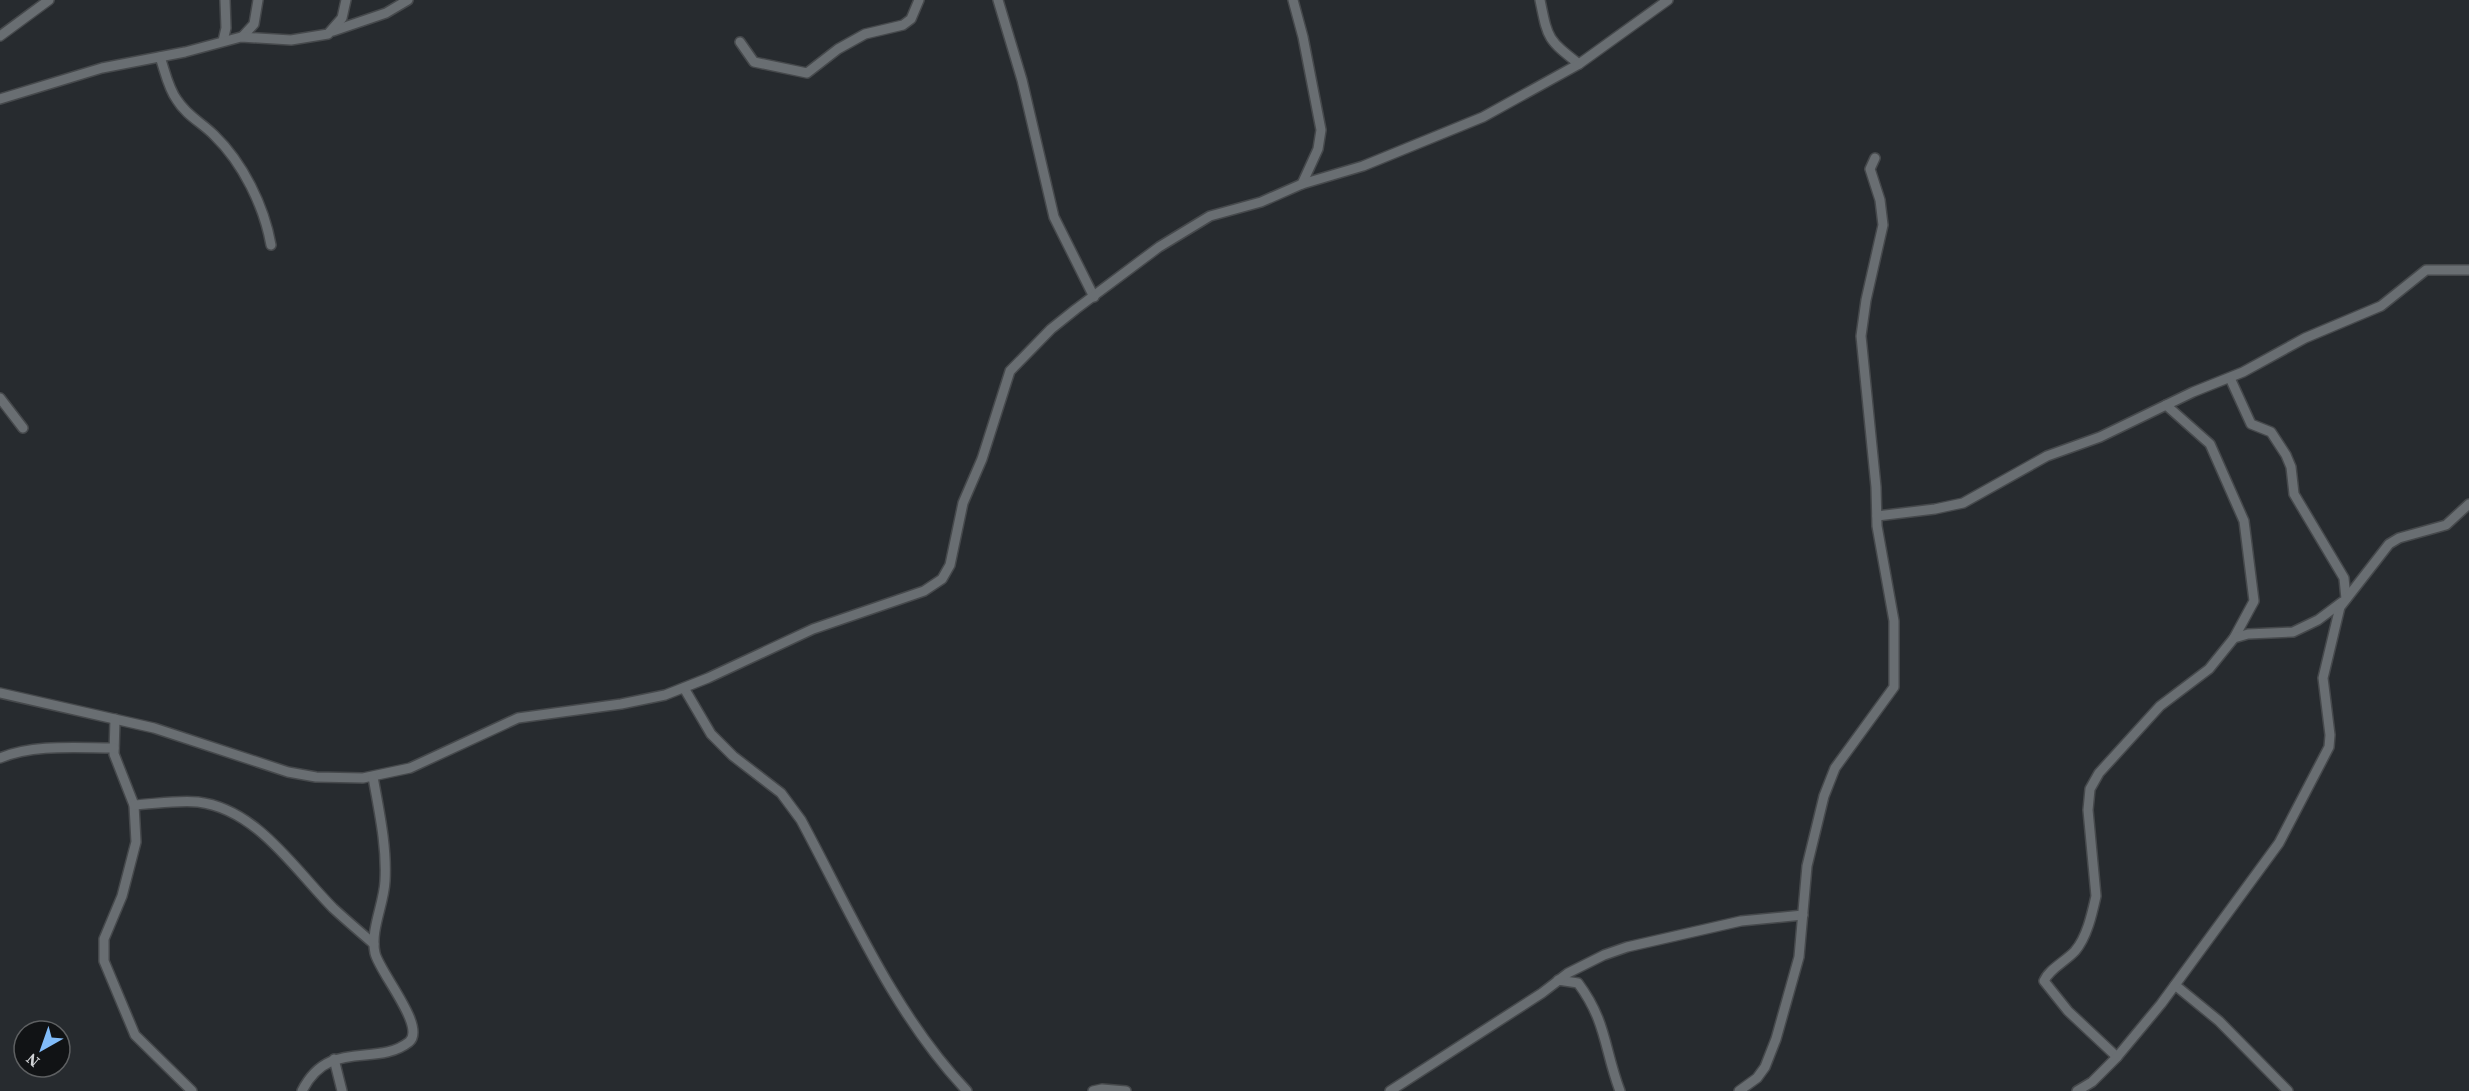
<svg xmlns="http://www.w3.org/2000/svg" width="2469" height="1091" font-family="'Source Serif 4',serif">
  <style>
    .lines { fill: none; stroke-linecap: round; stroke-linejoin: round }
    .minor-casing { stroke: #46494c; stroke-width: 12 }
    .minor { stroke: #696e72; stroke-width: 9 }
  </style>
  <rect width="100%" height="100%" fill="#272b2f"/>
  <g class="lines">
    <!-- minor casing -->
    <g class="minor-casing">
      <g id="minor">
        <path d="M998,0L1022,80L1054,217L1094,297"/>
        <path d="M1293,0L1303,37L1321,130L1318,149L1302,184"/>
        <path d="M1540,0C1548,39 1547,39 1579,64"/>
        <path d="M333,31L386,13L408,0"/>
        <path d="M0,36L49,0"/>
        <path d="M243,36L254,24L258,0"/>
        <path d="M223,41L226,28L225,0"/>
        <path d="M740,42L754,62L807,73L838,49L865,34L903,25L911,19L919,0"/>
        <path d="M160,57C165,71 168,88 177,100C187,116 201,122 214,135C243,163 264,206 271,245"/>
        <path d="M0,99L102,68L185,52L241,37L291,40L328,34L342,18L346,0"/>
        <path d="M2230,378L2251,424L2271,432L2286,455L2291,467L2294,494L2344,578L2346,599"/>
        <path d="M0,398L23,428"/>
        <path d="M2166,405L2210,444L2244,521L2254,601L2234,638"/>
        <path d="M1877,516L1935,509L1963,503L2047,456L2100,437L2193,392L2243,372L2305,338L2381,306L2426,270H2469"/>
        <path d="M684,688L711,734L733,756L781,793L801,820C851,913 894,1014 967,1091"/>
        <path d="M0,693L154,728L288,772L316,777L363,778L410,768L518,718L621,704L665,695L708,678L813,629L924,591L942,579L950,565L963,503L982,459L1010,371L1051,329L1076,309L1159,247L1210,216L1261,202L1302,184L1363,166L1483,117L1579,64L1668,0"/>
        <path d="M115,719L114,754L134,805L136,842L122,896L104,939V961L135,1035L192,1091"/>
        <path d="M0,758C35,744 76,748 114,748"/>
        <path d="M134,805C155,804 177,800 198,802C257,809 295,870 333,908C346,920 360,932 374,944"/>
        <path d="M1558,980L1578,983C1607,1022 1604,1049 1620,1091"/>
        <path d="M2175,985L2219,1021L2288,1091"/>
        <path d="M2117,1057L2068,1011L2044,981C2049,969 2066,961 2075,951C2087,937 2092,914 2096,896L2088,810L2090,789L2099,773L2160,706L2209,669L2234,638L2248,634L2293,632L2318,620L2342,602"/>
        <path d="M334,1059L342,1091"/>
        <path d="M302,1091C329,1037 376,1068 409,1042C427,1027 379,972 375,953C370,930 384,904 385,881C387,846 379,811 373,777"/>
        <path d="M1093,1091L1102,1089L1126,1091"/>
        <path d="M1390,1091L1542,993L1568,973L1604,955L1627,947L1741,921L1803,915"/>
        <path d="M1739,1091L1757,1078L1765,1067L1776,1039L1799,957L1807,866L1824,796L1835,768L1894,687V621L1877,526L1876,487L1861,336L1866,300L1883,225L1880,200L1870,169L1875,158"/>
        <path d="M2077,1091L2092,1082L2117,1057L2161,1004L2279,843L2329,747L2330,735L2323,678L2340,607L2389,544L2399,538L2446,525L2469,504"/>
      </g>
    </g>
    <!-- minor -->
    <use href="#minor" class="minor"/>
  </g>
  <!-- north arrow -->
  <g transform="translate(42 1049) rotate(220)"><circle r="28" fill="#111315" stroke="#5e6062" stroke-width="1.5"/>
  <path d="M0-4.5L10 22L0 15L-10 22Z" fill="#81bcfa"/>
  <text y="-9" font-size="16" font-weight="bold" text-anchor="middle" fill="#d1d3d6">N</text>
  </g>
</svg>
